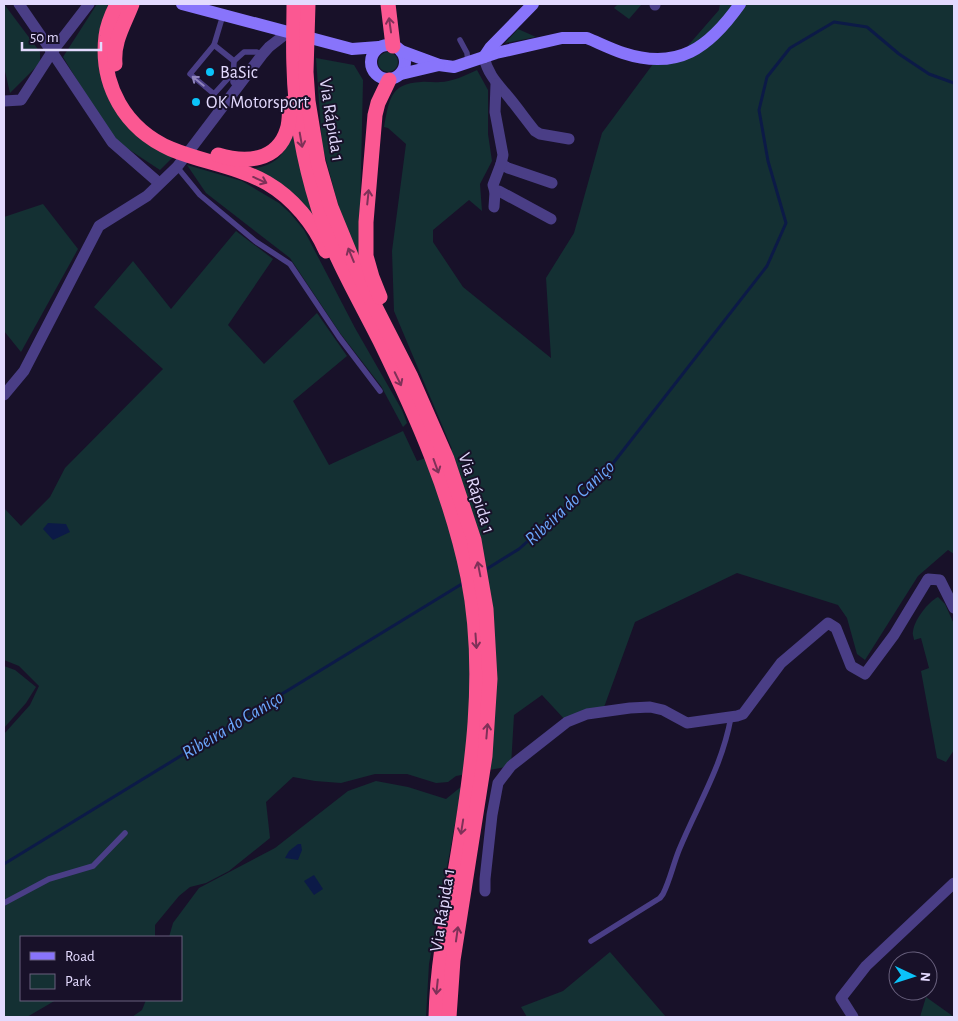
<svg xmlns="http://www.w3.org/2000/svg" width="958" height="1021" font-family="'Alegreya Sans',sans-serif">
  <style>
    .green { fill: #143033 }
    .water { fill: #0c1a47 }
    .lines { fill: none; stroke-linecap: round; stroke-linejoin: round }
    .stream { stroke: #0c1a47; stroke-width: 3 }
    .lane { stroke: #4a3e86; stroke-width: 5.5 }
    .street { stroke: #4a3e86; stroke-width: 11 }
    .secondary { stroke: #8874fb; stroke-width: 12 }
    .highway { stroke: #fb5892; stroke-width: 15 }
    .oneway { stroke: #7e3158 }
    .oneway2 { stroke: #8f84bc }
    .poi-dot { fill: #0bc3f9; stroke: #181129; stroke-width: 2 }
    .labels { text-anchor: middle; stroke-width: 4; stroke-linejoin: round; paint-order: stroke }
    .poi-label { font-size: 18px; fill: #e3dafe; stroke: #181129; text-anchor: start }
    .street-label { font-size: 18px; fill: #e3dafe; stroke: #181129 }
    .water-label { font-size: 19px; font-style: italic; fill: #6ba6fb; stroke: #181129 }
  </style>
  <rect width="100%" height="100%" fill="#181129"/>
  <!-- green -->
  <g class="green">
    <path d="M4,4L40,52V63L10,93L4,67Z"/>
    <path d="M97,4L108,5L101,31L107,89L174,156L160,170L113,139L63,57Z"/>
    <path d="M618,4H642L629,19L614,8Z"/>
    <path d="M720,4H954V554L948,550L918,576L865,660L857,654L847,618L838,605L737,573L635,622L603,710L567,722L542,695L514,715L511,766L456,776L448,782L436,783L407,774H375L341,783L315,781L293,777L266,802L270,838L229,871L206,883L190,887L179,896L155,925V937H21V1000H56L27,1017H4V734L30,705L39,686L19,666L4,660V508L21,526L50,497L65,468L163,369L94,307L133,261L171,309L236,231L273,259L228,325L264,364L317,313L347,356L293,401L329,465L403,431L417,461L452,449L394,311L392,251L406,144L388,128L384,127C389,102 389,83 421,82C427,81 434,83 440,82C452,82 466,75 477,70L488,90V134L492,161L480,184L482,211L469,200L433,230V242L463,287L551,358L546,278L574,233L602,133L656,60L679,56L719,10Z"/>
    <path d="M518,29L536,37L505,43Z"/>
    <circle cx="388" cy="62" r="10"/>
    <path d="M316,58L354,65L363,80L359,260L343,223L322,145Z"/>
    <path d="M293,134L316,225L247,170C275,165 281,160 293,134Z"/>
    <path d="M187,165L242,181L279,203L290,213L304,230L355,328L402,410L407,423L403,427L381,386L340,333L290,258L206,193Z"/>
    <path d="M43,204L78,249L21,352L4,331V217Z"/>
    <path d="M938,597L945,604L954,624V750L946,762L937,758L921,671L929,668L921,638L914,640C914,637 912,634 913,632C914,620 928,602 938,597Z"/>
    <path d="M4,666L15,670L36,687L26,703L4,728Z"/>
    <path d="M376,781L408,787L446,799L462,786L429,964L426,1017H132L142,1010L146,1000H181V937H169L173,923L199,888L275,848L348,791Z"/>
    <path d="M610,952L666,1017H527L521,1007L563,991Z"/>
    <path d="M926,997L954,1017H920Z"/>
  </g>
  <!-- water -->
  <g class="water">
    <path d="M48,523L66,524L70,532L53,540L43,529Z"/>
    <path d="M298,844H301L302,850L298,860L285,858L289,851Z"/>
    <path d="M314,875L323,889L314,895L304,881Z"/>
  </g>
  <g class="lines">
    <!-- stream -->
    <g class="stream">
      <path d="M485,570L519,549L607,471L767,266L786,223L768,161L759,110L767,77L790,48L834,22L867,27L899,54L929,74L954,83"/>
      <path d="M4,864L465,582"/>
    </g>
    <!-- lane -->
    <g class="lane">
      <path d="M223,15L214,45L234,61L244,52H257L262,55"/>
      <path d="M460,40L467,53L468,63"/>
      <path d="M214,45L190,74L214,94L233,73"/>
      <path d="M234,61L233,82L236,86"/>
      <path d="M177,167L200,195L255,241L290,264L339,337L380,391"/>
      <path d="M4,903L49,879L93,866L125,833"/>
      <path d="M591,941L660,898L663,894C670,880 673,865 679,850C698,804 722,767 731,717"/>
    </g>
    <!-- street -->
    <g class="street">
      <path d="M19,4L52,52L112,142L159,183"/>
      <path d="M655,5V4"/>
      <path d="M484,57C488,76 500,86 511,100C519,110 527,121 535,131L540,134L569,139"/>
      <path d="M4,101L21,100L52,52L89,4"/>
      <path d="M501,164L508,168L552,183"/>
      <path d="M495,192L499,191L551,219"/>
      <path d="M494,207L495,192L493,185L501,164L503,155L495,112L496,84"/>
      <path d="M4,395L24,371L99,226L147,196L177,167L262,55L269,47L287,33"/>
      <path d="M485,891V879L492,815L498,783L511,766L567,722L587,714L630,708L650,707L663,710L687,723L737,716L743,714L781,663L828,623L836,628L851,666L865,674L894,635L928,579L940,580L954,608"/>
      <path d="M853,1017L841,998L866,966L954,883"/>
    </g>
    <!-- secondary -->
    <g class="secondary">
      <path d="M182,4L352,49L379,47"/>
      <circle cx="388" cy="62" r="17"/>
      <path d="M401,51L439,65L454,67L496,53L562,38H587C599,43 611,49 623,53C678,71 709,48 740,4"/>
      <path d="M484,57L490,48L533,4"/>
      <path d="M401,74L439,65"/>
    </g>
    <!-- highway -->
    <g class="highway">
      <path d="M117,4C112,14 107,25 106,36C100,85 125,129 171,149C202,162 237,166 267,183C293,198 314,224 326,251"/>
      <path d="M294,4C294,25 293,46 294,67C295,114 304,162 318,207C332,254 358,297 380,341C417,417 451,494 468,577C487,673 472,771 456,866C447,916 437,966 436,1017"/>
      <path d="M308,4L306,72L308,101L318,162L331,207L358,273L411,377L447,459L474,540L486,609L490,679L485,756L453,960L449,1017"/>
      <path d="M388,4L393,46"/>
      <path d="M115,64C113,41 124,25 132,4"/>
      <path d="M218,155C245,163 277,162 287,130C290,122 289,112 290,103"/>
      <path d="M380,297L372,277L366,256V222L375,115L378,103L389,80"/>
    </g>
  </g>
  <!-- one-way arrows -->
  <defs><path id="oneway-shaft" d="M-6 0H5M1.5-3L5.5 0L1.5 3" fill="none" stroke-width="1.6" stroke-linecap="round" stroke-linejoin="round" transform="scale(1.25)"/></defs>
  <g class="oneway">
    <use href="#oneway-shaft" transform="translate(390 25) rotate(-98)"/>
    <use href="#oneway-shaft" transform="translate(301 140) rotate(80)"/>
    <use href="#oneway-shaft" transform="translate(260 180) rotate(24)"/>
    <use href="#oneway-shaft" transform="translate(368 197) rotate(-84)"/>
    <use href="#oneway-shaft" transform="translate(351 255) rotate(-112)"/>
    <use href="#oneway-shaft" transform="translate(398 379) rotate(64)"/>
    <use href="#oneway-shaft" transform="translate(436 466) rotate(70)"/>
    <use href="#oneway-shaft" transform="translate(479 569) rotate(-101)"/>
    <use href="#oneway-shaft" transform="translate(476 641) rotate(86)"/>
    <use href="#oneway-shaft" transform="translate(487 731) rotate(-85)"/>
    <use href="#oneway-shaft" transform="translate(462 827) rotate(99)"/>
    <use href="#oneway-shaft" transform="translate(457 934) rotate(-82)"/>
    <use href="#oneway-shaft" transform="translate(437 987) rotate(96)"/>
  </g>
  <use class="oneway2" href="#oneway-shaft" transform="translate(198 81) rotate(-141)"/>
  <!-- markers -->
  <g class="poi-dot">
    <circle cx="210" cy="72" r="5"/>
    <circle cx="196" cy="102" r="5"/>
  </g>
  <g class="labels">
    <!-- poi labels -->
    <g class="poi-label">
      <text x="220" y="78">BaSic</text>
      <text x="206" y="108">OK Motorsport</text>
    </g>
    <!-- street labels -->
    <g class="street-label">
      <text transform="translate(332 120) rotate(81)" y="6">Via Rápida 1</text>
      <text transform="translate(477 493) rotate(72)" y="6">Via Rápida 1</text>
      <text transform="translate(442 910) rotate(-81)" y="6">Via Rápida 1</text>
    </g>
    <!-- water labels -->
    <g class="water-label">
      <text transform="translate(569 502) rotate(-43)" y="7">Ribeira do Caniço</text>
      <text transform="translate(232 724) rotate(-31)" y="7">Ribeira do Caniço</text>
    </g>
  </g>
  <!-- border -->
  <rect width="958" height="1021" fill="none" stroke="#e3dafe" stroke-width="10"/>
  <!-- legend -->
  <rect x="20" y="936" width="162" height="65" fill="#181129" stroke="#69617e"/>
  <rect x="30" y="952" width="25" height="8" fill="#8874fb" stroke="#69617e"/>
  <text x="65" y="961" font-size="15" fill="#e3dafe">Road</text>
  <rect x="30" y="974" width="25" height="15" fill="#143033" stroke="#69617e"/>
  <text x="65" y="986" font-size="15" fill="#e3dafe">Park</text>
  <!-- north arrow -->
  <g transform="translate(913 976) rotate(94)"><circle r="24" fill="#181129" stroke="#69617e"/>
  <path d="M0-4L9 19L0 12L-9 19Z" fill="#0bc3f9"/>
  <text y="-8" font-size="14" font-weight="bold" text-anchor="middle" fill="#e3dafe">N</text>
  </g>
  <!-- scale -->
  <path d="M22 42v8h79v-8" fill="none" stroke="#e3dafe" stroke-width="2.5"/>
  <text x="30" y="42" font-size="15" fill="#e3dafe" stroke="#181129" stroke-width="4" paint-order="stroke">50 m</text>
</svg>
